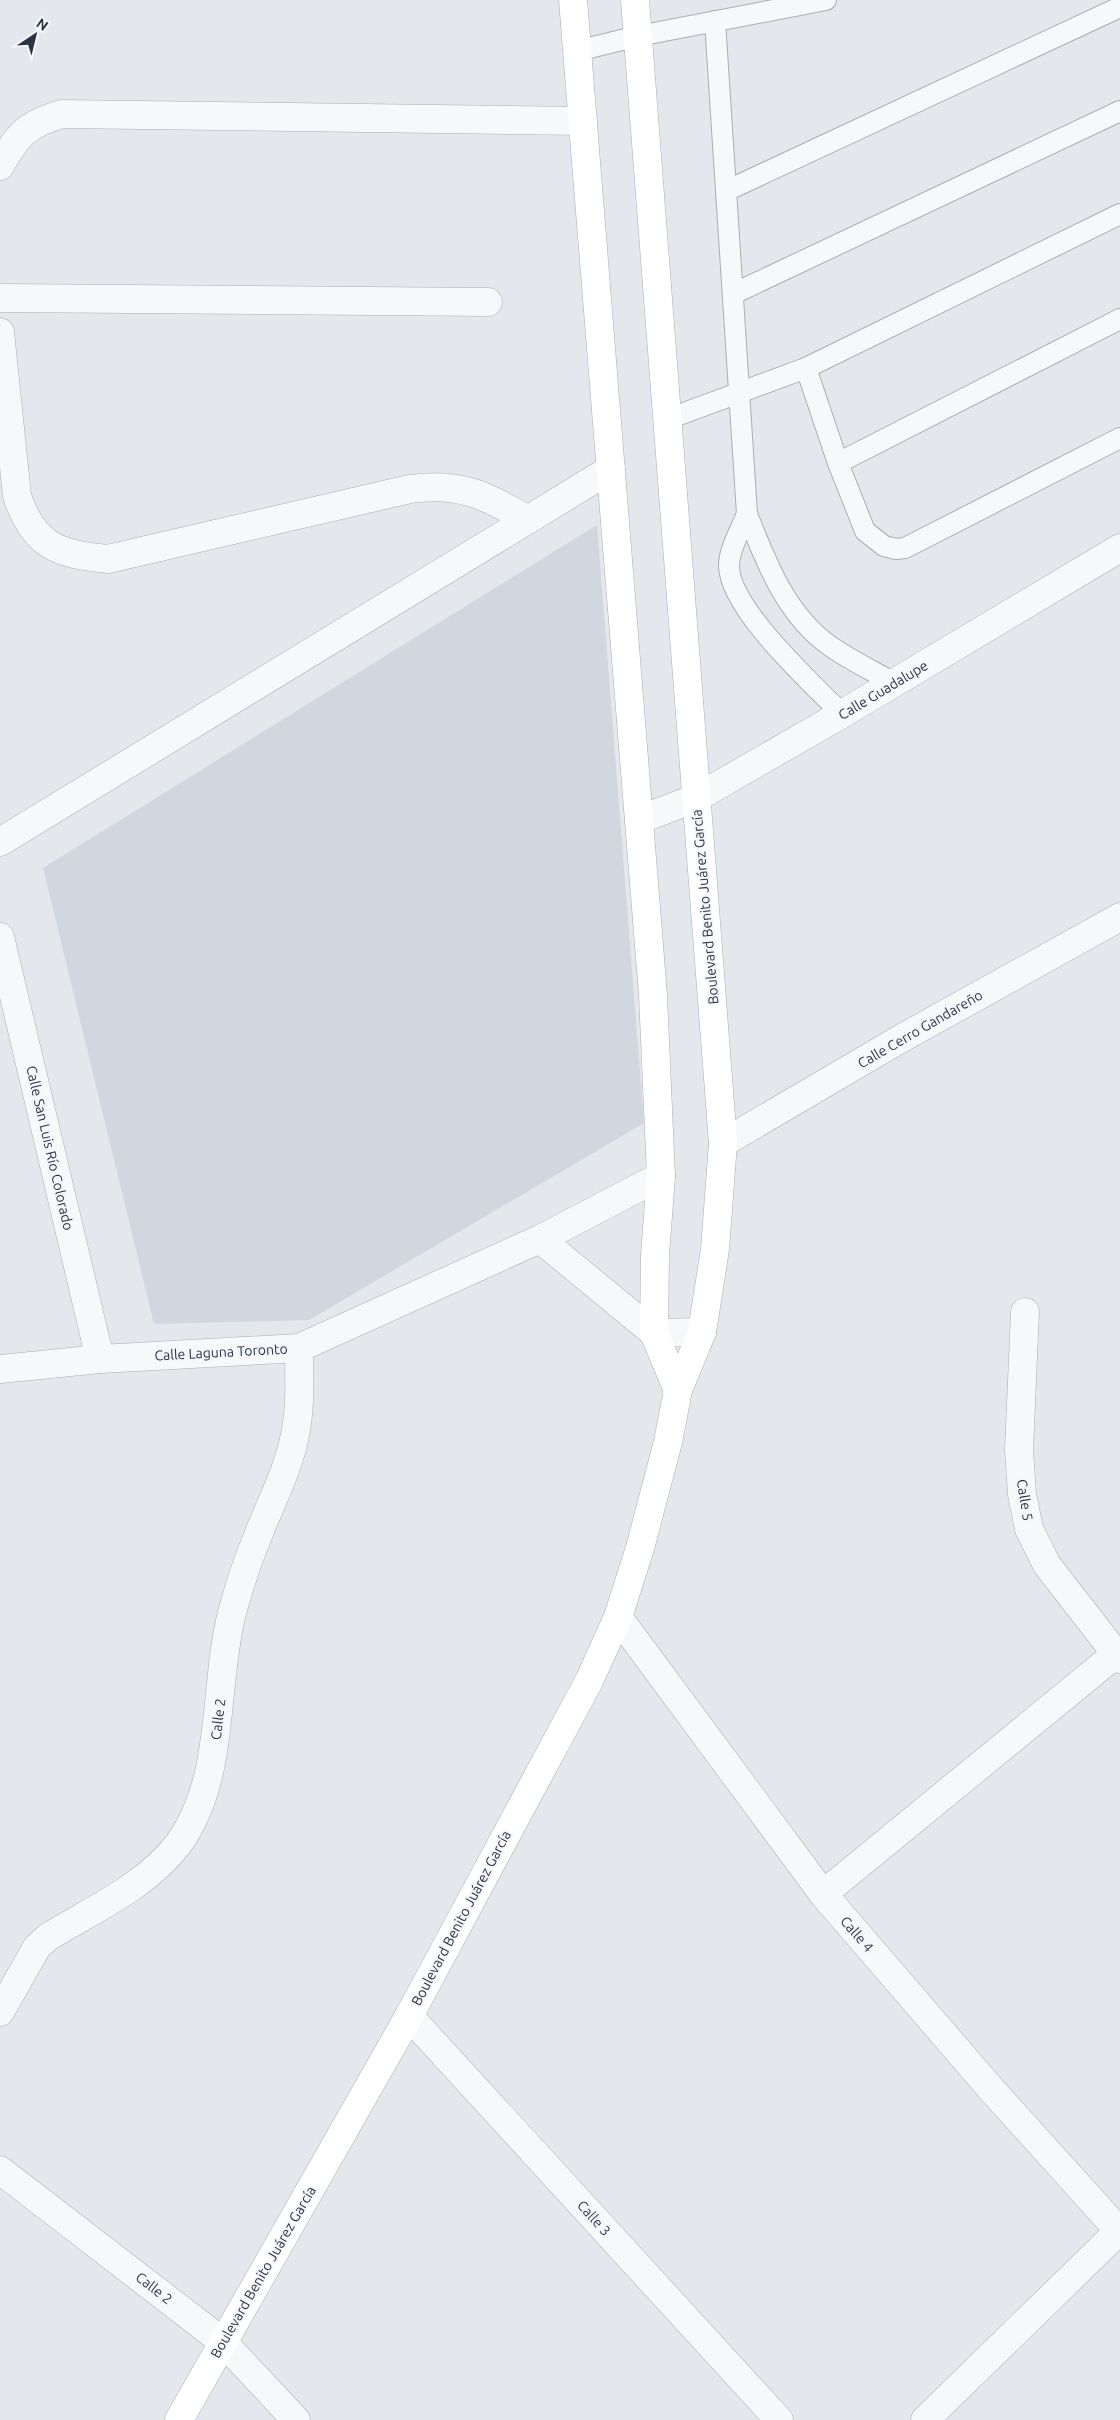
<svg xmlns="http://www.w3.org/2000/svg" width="1120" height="2420" font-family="Ubuntu,sans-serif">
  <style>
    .built { fill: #d2d6de }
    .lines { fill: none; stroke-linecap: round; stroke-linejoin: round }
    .lane-casing { stroke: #a9aeb7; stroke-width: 22 }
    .street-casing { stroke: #a9aeb7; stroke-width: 29 }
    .secondary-casing { stroke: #a9aeb7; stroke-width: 29 }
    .lane { stroke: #f7f8fa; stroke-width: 20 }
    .street { stroke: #f7f8fa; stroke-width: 28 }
    .secondary { stroke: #fff; stroke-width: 28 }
    .labels { text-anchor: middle; stroke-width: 4; stroke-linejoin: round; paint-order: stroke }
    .street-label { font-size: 14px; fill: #2b3445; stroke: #f4f6f9 }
  </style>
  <rect width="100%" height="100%" fill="#e4e7ec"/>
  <!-- built -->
  <path class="built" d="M597,525L644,1123L309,1320L154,1324L43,868Z"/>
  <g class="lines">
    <!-- lane casing -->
    <g class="lane-casing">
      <g id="lane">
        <path d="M715,21L747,514C766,562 786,615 830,646C850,660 873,671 894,683"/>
        <path d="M577,51L638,36L826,0"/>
        <path d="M726,191L1120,7"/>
        <path d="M733,294L1120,111"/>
        <path d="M806,368L838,463L865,531L884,546L896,549L905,548L1120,438"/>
        <path d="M668,419L806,368L1120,214"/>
        <path d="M838,463L1120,319"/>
        <path d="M747,514C741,529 730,547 729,564C727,607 813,684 842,714"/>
      </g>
    </g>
    <!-- street casing -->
    <g class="street-casing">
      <g id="street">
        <path d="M0,166C17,135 27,124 62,114L583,121"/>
        <path d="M0,298L488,302"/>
        <path d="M0,332L17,496C34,546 57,554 108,559L410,489C459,482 486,495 528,520"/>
        <path d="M639,820L696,798L842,714L1120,548"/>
        <path d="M0,842L611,469"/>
        <path d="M0,937L100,1359"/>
        <path d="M723,1143L902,1038L1120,917"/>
        <path d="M540,1239L654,1333L702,1332"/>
        <path d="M1025,1312L1019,1450L1022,1494L1029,1529L1047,1565L1120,1659"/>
        <path d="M0,1369L100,1359L299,1348L540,1239L661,1176"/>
        <path d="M618,1617L823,1894L991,2089L1120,2232"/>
        <path d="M823,1894L1116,1654"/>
        <path d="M0,2012L37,1947L48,1937C92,1910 147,1886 179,1843C226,1778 213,1686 232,1613C239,1587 247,1562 257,1538C270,1504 288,1471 295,1435C301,1406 299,1377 299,1348"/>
        <path d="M409,2016L779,2420"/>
        <path d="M0,2170L223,2342L296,2420"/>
        <path d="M925,2420L1119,2231"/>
      </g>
    </g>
    <!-- secondary casing -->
    <g class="secondary-casing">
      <g id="secondary">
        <path d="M573,0L653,995L661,1176L655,1255L654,1333L678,1390"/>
        <path d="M179,2420L409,2016L589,1681L618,1617L640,1548L668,1442L678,1390L702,1332L715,1249L723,1143L635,0"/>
      </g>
    </g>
    <!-- lane -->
    <use href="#lane" class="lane"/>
    <!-- street -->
    <use href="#street" class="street"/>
    <!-- secondary -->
    <use href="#secondary" class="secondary"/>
  </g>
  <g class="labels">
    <!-- street labels -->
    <g class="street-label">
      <text transform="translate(883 690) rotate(-31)" y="5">Calle Guadalupe</text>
      <text transform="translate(705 907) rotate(-95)" y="5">Boulevard Benito Juárez García</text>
      <text transform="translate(920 1029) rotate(-30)" y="5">Calle Cerro Gandareño</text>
      <text transform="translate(50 1148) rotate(77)" y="5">Calle San Luis Río Colorado</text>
      <text transform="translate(221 1352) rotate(-3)" y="5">Calle Laguna Toronto</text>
      <text transform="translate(1025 1500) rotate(81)" y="5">Calle 5</text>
      <text transform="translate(218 1719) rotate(-83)" y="5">Calle 2</text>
      <text transform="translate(461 1918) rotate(-62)" y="5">Boulevard Benito Juárez García</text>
      <text transform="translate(857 1934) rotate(49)" y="5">Calle 4</text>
      <text transform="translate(594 2218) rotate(48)" y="5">Calle 3</text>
      <text transform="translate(263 2272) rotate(-60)" y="5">Boulevard Benito Juárez García</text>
      <text transform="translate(154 2288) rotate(38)" y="5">Calle 2</text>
    </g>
  </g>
  <!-- north arrow -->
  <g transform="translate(35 35) rotate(35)" stroke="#f4f6f9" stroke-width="4" paint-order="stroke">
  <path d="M0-4L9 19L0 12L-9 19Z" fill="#2b3445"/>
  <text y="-8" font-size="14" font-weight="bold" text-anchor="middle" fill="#2b3445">N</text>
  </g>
</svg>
